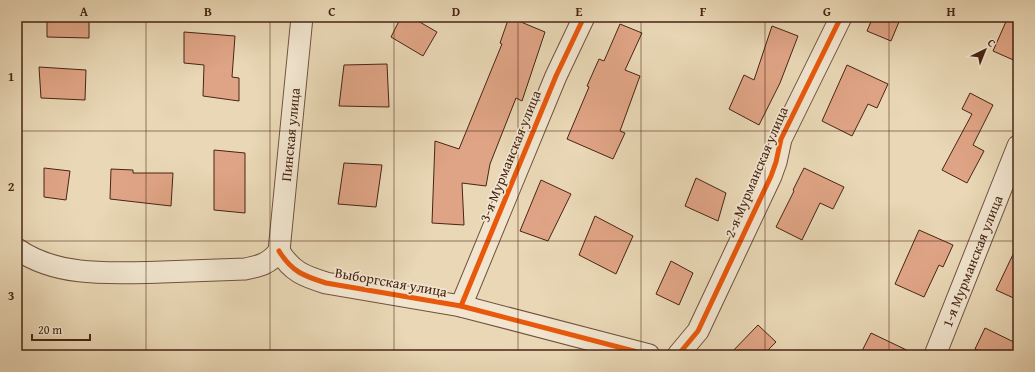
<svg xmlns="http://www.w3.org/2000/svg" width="1035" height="372" font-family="'Gentium Book Plus',serif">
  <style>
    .building { fill: #dfa485; stroke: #482514 }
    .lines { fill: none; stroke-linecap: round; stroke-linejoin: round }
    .minor-casing { stroke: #70523c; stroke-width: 23 }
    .minor { stroke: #f1e5cf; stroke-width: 21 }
    .cycleway-casing { stroke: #f1e5cf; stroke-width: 8 }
    .cycleway { stroke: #e8590c; stroke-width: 5 }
    .grid { fill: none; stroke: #482514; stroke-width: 1; stroke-opacity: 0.55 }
    .labels { text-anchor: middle; stroke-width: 3.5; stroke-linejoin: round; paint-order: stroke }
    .street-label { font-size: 14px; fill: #482514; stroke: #f1e5cf }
    .neatline { fill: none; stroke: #482514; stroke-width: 1.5 }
    .grid-label { font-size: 13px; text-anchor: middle; font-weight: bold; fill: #482514 }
  </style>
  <rect width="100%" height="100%" fill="#e9d7b5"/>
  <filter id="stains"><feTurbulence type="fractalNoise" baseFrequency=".005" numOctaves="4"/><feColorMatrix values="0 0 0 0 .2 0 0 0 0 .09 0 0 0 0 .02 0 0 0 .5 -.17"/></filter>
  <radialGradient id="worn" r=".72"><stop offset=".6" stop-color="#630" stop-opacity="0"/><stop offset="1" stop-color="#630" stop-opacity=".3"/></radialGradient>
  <!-- building -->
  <g class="building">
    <path d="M47,17H89V38L47,37Z"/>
    <path d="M401,17H411L437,32L423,56L391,37Z"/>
    <path d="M509,17L545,32L522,101L516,98L490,164L486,186L462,183L464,225L432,223L435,141L459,149L502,44L500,43Z"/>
    <path d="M873,17H901L891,41L867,31Z"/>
    <path d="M1008,17H1018V62L993,51Z"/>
    <path d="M620,24L642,33L625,70L640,76L620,131L625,133L613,159L567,139L589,87L587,86L599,59L604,61Z"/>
    <path d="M772,26L798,36L780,83L759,125L729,109L744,75L754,80Z"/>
    <path d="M184,32L235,36L232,77L239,78V101L203,96L204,65L184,63Z"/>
    <path d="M387,64L389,107L339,106L344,65Z"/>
    <path d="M847,65L888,84L877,108L868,104L852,136L822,121Z"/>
    <path d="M39,67L86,70L85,100L41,98Z"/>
    <path d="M970,93L993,105L973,145L984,151L967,183L942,170L972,114L962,109Z"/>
    <path d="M214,150L245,153V213L214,210Z"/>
    <path d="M344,163L382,165L376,207L338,204Z"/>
    <path d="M44,168L70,171L66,200L44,197Z"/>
    <path d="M804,168L844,187L833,209L820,203L802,240L776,227L794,191L793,190Z"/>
    <path d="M111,169L133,170V173H173L171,206L110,199Z"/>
    <path d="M696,178L726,193L718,221L685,206Z"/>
    <path d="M541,180L571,194L548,241L520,231Z"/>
    <path d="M595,216L633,236L616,274L579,255Z"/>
    <path d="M919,230L953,245L943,267L939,265L924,297L895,284Z"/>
    <path d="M1018,244V300L996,290Z"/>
    <path d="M671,261L693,273L679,305L656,294Z"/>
    <path d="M758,325L776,342L763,355H729Z"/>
    <path d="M985,328L1018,344V355H987L975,349Z"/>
    <path d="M871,333L917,355H860Z"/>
  </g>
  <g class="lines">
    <!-- minor casing -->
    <g class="minor-casing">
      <g id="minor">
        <path d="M17,249C58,278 114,273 162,272C190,271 217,270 245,269C260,266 269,264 279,251"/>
        <path d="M279,251C292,272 304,276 326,283L461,306L649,355"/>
        <path id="s1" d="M279,251L302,17"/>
        <path d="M461,306L556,76L584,17"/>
        <path d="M678,355L698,331L771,176L776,162L781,139L841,17"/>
        <path id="s2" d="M935,355L1018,146"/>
      </g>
    </g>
    <!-- minor -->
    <use href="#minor" class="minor"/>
    <!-- cycleway casing -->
    <g class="cycleway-casing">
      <g id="cycleway">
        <path d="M279,251C292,272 304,276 326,283L461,306L649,355"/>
        <path d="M461,306L556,76L584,17"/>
        <path d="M678,355L698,331L771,176L776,162L781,139L841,17"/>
      </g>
    </g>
    <!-- cycleway -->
    <use href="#cycleway" class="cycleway"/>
  </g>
  <!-- grid -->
  <path class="grid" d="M146,17V355M270,17V355M394,17V355M518,17V355M641,17V355M765,17V355M889,17V355M17,131H1018M17,241H1018"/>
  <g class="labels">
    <!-- street labels -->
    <g class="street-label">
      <text dy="5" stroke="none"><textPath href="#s1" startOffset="117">Пинская улица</textPath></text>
      <text transform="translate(510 156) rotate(-68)" y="5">3-я Мурманская улица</text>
      <text transform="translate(756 172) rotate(-67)" y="5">2-я Мурманская улица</text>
      <text dy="5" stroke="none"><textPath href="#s2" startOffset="101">1-я Мурманская улица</textPath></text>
      <text transform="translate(391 282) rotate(10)" y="5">Выборгская улица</text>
    </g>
  </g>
  <!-- margin -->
  <rect width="1035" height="372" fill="none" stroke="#e9d7b5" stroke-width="44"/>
  <!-- north arrow -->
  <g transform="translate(985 50) rotate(43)" stroke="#f1e5cf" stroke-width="3" paint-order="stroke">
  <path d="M0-3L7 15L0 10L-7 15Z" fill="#482514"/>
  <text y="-6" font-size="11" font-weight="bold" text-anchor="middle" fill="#482514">С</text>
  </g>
  <!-- scale -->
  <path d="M32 334v6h58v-6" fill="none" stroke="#482514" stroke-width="2"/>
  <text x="38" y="334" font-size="12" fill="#482514" stroke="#f1e5cf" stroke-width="3" paint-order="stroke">20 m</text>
  <rect x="22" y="22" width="991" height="328" class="neatline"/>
  <g class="grid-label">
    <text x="84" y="16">A</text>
    <text x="208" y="16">B</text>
    <text x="332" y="16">C</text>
    <text x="456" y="16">D</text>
    <text x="579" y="16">E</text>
    <text x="703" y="16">F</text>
    <text x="827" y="16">G</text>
    <text x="951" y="16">H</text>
    <text x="11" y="81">1</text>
    <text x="11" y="191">2</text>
    <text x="11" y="300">3</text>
  </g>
  <rect width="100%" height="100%" filter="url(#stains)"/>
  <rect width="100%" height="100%" fill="url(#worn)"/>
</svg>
